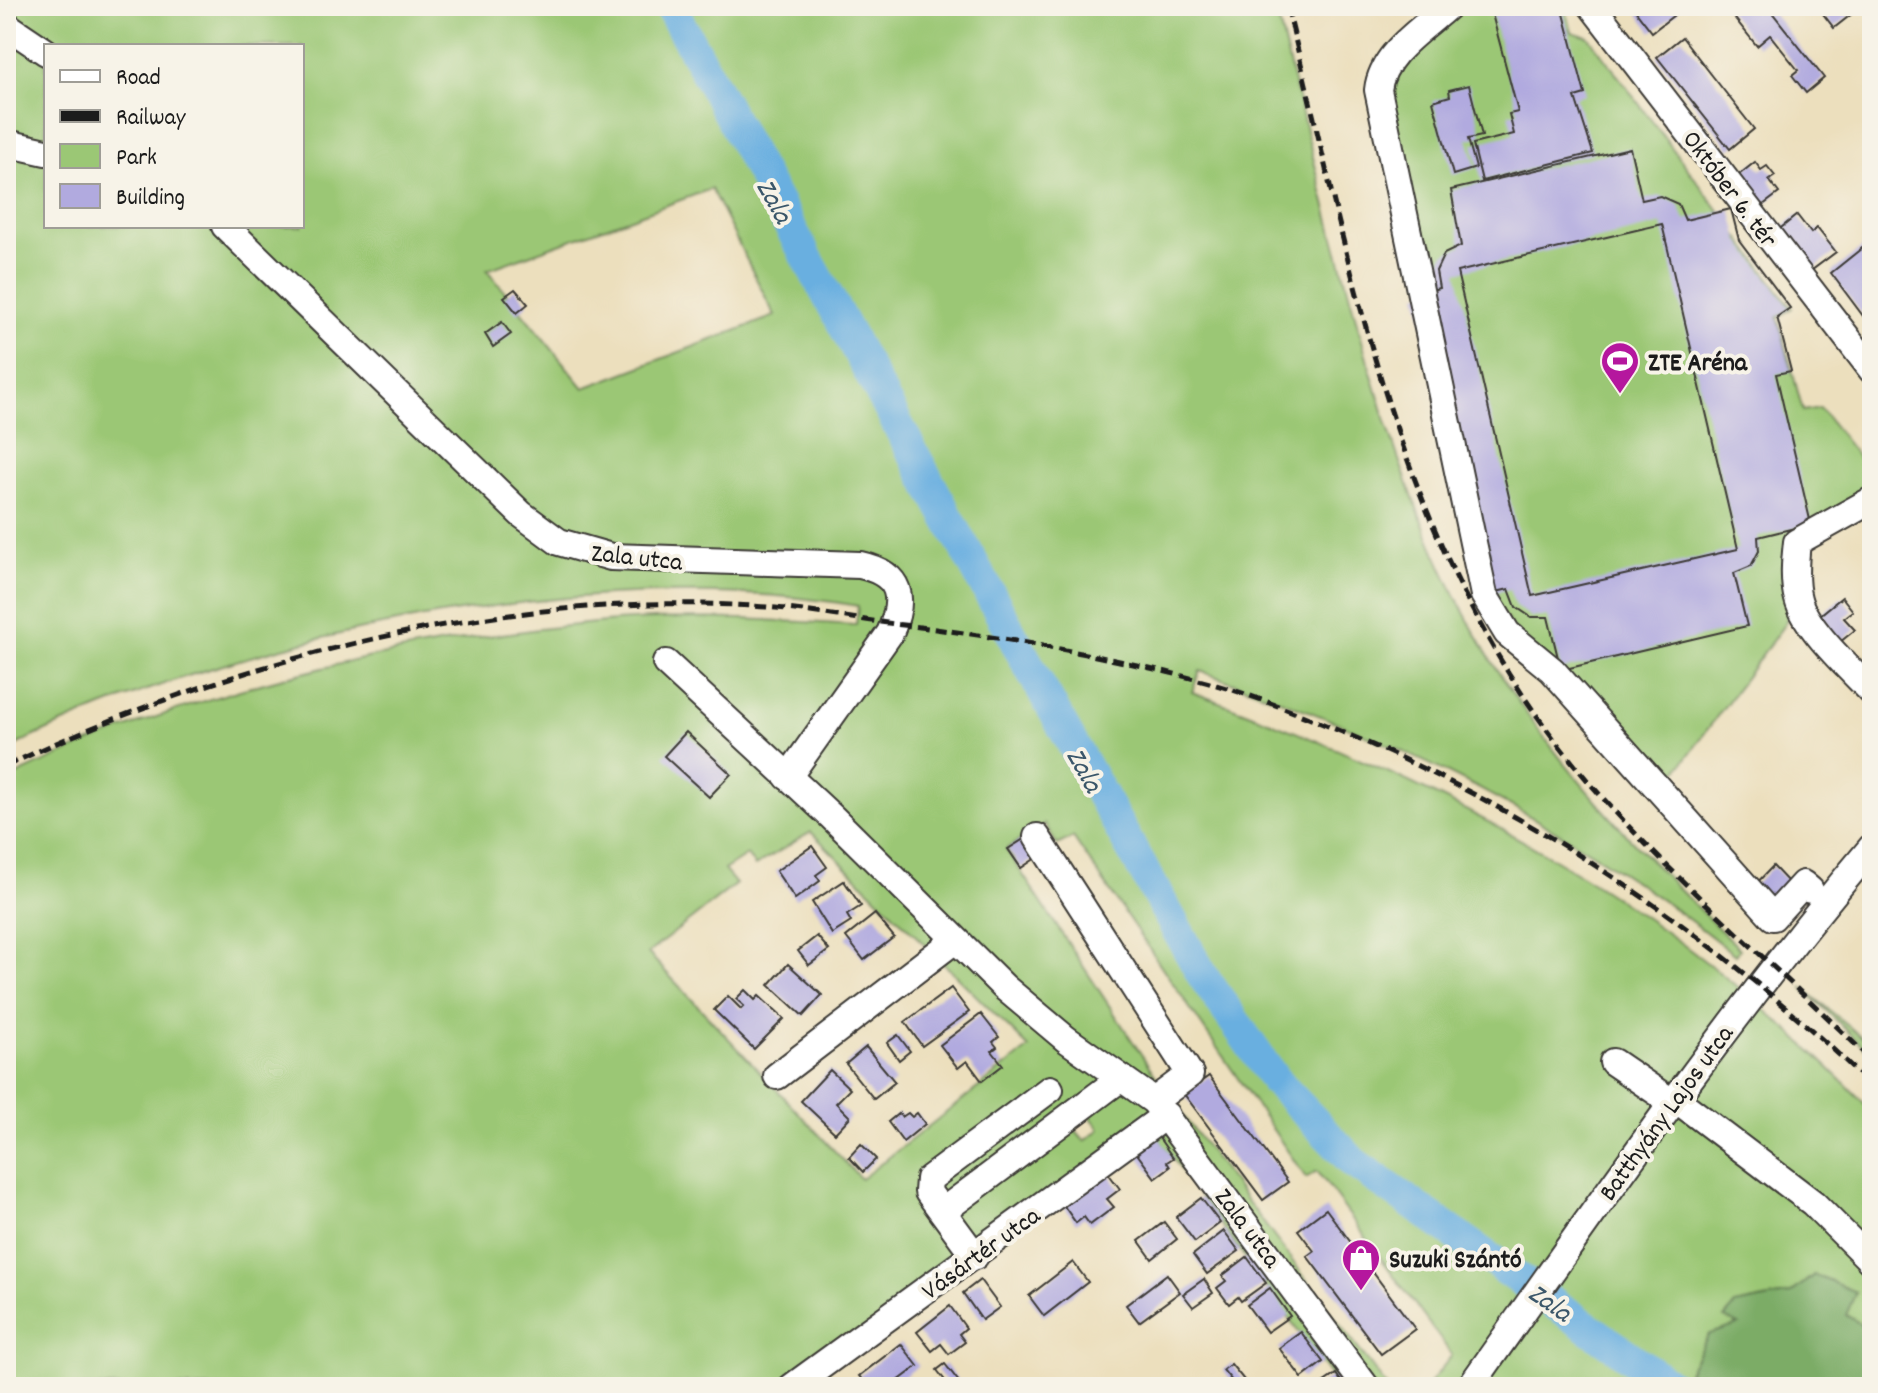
<svg xmlns="http://www.w3.org/2000/svg" width="1878" height="1393" font-family="Dekko,sans-serif">
  <style>
    .green { fill: #9bc775; stroke: #5c7248; stroke-width: 2; fill-rule: evenodd }
    .forest { fill: #7cac66; stroke: #4c6441; stroke-width: 2 }
    .lines { fill: none; stroke-linecap: round; stroke-linejoin: round }
    .river { stroke: #69afe0; stroke-width: 32 }
    .building { fill: #b1aadf; fill-rule: evenodd }
    .minor-casing { stroke: #3b3934; stroke-width: 30 }
    .minor { stroke: #fff; stroke-width: 26 }
    .rail { stroke: #1c1c1c; stroke-width: 5; stroke-dasharray: 12 6; stroke-linecap: butt }
    .labels { text-anchor: middle; stroke-width: 8; stroke-linejoin: round; paint-order: stroke }
    .street-label { font-size: 26px; fill: #1c1c1c; stroke: #f7f3e8 }
    .poi-label { font-size: 26px; font-weight: bold; fill: #1c1c1c; stroke: #f7f3e8; text-anchor: start }
    .water-label { font-size: 28px; font-style: italic; fill: #3b576a; stroke: #f7f3e8 }
  </style>
  <rect width="100%" height="100%" fill="#f7f3e8"/>
  <filter id="ink" filterUnits="userSpaceOnUse"><feTurbulence type="fractalNoise" baseFrequency=".0125" numOctaves="2"/><feDisplacementMap in="SourceGraphic" scale="16" xChannelSelector="R" yChannelSelector="G"/><feConvolveMatrix kernelMatrix="1 2 1 2 8 2 1 2 1" color-interpolation-filters="sRGB"/></filter>
  <filter id="wash" filterUnits="userSpaceOnUse"><feTurbulence type="fractalNoise" baseFrequency=".006" numOctaves="4" result="noise"/><feDisplacementMap in="SourceGraphic" scale="32" xChannelSelector="R" yChannelSelector="G"/><feGaussianBlur stdDeviation="1.8" result="paint"/><feColorMatrix in="noise" values="0 0 0 0 0 0 0 0 0 0 0 0 0 0 0 0 0 1.4 0 .05"/><feComposite in="paint" operator="in"/></filter>
  <g filter="url(#wash)">
    <rect width="100%" height="100%" fill="#ecdfbd"/>
    <!-- green -->
    <g class="green">
      <path d="M6,6H1275C1296,92 1318,178 1341,263C1376,397 1415,532 1486,652C1554,765 1645,858 1740,949L1735,955C1571,824 1398,739 1200,671L1192,692C1454,787 1678,908 1872,1111V1331L1846,1315L1814,1275L1790,1294L1735,1305L1740,1325L1688,1372L1710,1387H1427L1452,1355L1317,1171L1306,1178L1073,837L1057,845L1045,824L1006,849L1172,1101L1387,1387H1339L1152,1130L802,1387H6V780C187,691 395,642 595,623C682,614 770,620 856,625L858,606C599,562 240,632 6,750ZM46,46H302V226H46ZM711,189L775,316L584,388L487,270ZM811,832L1029,1048L861,1179L648,953L736,884L724,870L747,855L755,866ZM1088,1114L1100,1129L1085,1141L1073,1127Z"/>
      <path d="M1458,6H1565L1572,32L1589,37L1792,308L1778,318L1803,411L1820,408L1872,475V503L1801,549L1786,622L1669,782L1514,630L1488,594L1384,86L1393,65Z"/>
      <path d="M1802,987L1872,1046V1055Z"/>
    </g>
    <!-- forest -->
    <path class="forest" d="M1814,1275L1856,1292L1846,1315L1872,1331V1387H1710L1688,1372L1709,1334L1739,1325L1724,1318L1735,1305L1790,1294Z"/>
    <g class="lines">
      <!-- river -->
      <path class="river" d="M670,6L1036,679L1203,976L1275,1080L1354,1163L1673,1387"/>
    </g>
    <g id="blocks">
      <!-- building -->
      <g class="building">
        <path d="M1522,6H1562L1585,94L1575,97L1593,153L1482,181L1473,144L1514,134L1509,114L1518,112L1492,14Z"/>
        <path d="M1632,6H1674L1678,12L1652,32Z"/>
        <path d="M1725,6H1767L1824,78L1806,93L1792,75L1798,70L1770,35L1757,46Z"/>
        <path d="M1817,6H1862L1834,28Z"/>
        <path d="M1682,37L1754,129L1730,149L1657,57Z"/>
        <path d="M1469,85L1482,136L1468,139L1476,168L1453,175L1433,101L1450,96L1449,90Z"/>
        <path d="M1630,148L1642,200L1660,196L1678,204L1685,220L1731,209L1739,240L1790,308L1777,317L1791,371L1776,374L1811,524L1758,537L1759,551L1751,566L1734,573L1747,626L1561,670L1548,617H1531L1516,607L1509,589L1488,594L1417,294L1439,288L1436,271L1444,254L1461,246L1451,190ZM1662,224L1738,549L1532,596L1457,272Z"/>
        <path d="M1755,162L1761,170L1767,166L1775,176L1769,180L1779,193L1759,208L1735,178Z"/>
        <path d="M1797,215L1811,233L1817,228L1836,252L1808,273L1776,232Z"/>
        <path d="M1872,240V328L1831,273Z"/>
        <path d="M515,289L528,304L517,313L504,297Z"/>
        <path d="M502,322L511,334L493,347L485,334Z"/>
        <path d="M1842,597L1853,611L1844,618L1855,630L1835,646L1814,620Z"/>
        <path d="M686,732L731,774L709,797L664,756Z"/>
        <path d="M1024,839L1036,858L1021,868L1008,849Z"/>
        <path d="M812,846L827,867L816,875L820,881L795,899L776,871Z"/>
        <path d="M1773,866L1790,884L1768,906L1751,889Z"/>
        <path d="M844,881L861,906L847,915L851,922L832,934L812,902Z"/>
        <path d="M875,914L894,937L864,960L846,937Z"/>
        <path d="M817,936L829,950L809,965L798,951Z"/>
        <path d="M788,964L822,995L803,1016L769,985Z"/>
        <path d="M951,988L969,1012L922,1046L905,1022Z"/>
        <path d="M745,990L755,1000L759,996L784,1019L754,1049L714,1010L728,996L741,1009L744,1006L736,999Z"/>
        <path d="M981,1014L999,1037L993,1042L997,1047L992,1051L1003,1065L982,1081L967,1061L958,1068L940,1045Z"/>
        <path d="M898,1035L910,1051L899,1060L887,1043Z"/>
        <path d="M866,1047L895,1082L874,1099L846,1064Z"/>
        <path d="M830,1070L850,1089L836,1103L850,1117L835,1133L801,1101Z"/>
        <path d="M1209,1076L1288,1182L1263,1200L1184,1094Z"/>
        <path d="M899,1113L902,1117L908,1113L912,1117L917,1113L925,1124L903,1142L888,1122Z"/>
        <path d="M1157,1135L1173,1158L1167,1162L1170,1167L1155,1178L1135,1151Z"/>
        <path d="M861,1144L876,1159L863,1172L849,1157Z"/>
        <path d="M1108,1173L1120,1189L1107,1199L1114,1207L1090,1225L1084,1217L1076,1223L1064,1206Z"/>
        <path d="M1201,1198L1220,1223L1195,1242L1176,1217Z"/>
        <path d="M1326,1209L1415,1329L1381,1354L1307,1256L1314,1251L1298,1230Z"/>
        <path d="M1164,1222L1177,1239L1152,1259L1139,1241Z"/>
        <path d="M1224,1231L1239,1251L1207,1274L1193,1255Z"/>
        <path d="M1247,1257L1266,1283L1241,1301L1238,1297L1229,1304L1217,1288L1226,1281L1222,1276Z"/>
        <path d="M1073,1262L1088,1282L1044,1316L1029,1296Z"/>
        <path d="M1167,1274L1180,1292L1139,1322L1126,1305Z"/>
        <path d="M1204,1279L1213,1293L1193,1307L1183,1294Z"/>
        <path d="M980,1280L1000,1307L982,1320L963,1293Z"/>
        <path d="M1270,1288L1290,1316L1267,1332L1247,1305Z"/>
        <path d="M950,1306L966,1328L959,1334L965,1342L949,1354L941,1344L932,1351L917,1332Z"/>
        <path d="M1301,1332L1323,1362L1302,1378L1279,1348Z"/>
        <path d="M901,1344L918,1366L890,1387H868L859,1376Z"/>
        <path d="M945,1364L963,1387H950L937,1370Z"/>
        <path d="M1231,1364L1244,1380L1236,1386L1223,1370Z"/>
        <path d="M1336,1374L1345,1387H1317Z"/>
      </g>
    </g>
  </g>
  <g filter="url(#ink)">
    <use href="#blocks" fill-opacity="0" stroke="#3b3934" stroke-width="2"/>
    <g class="lines">
      <!-- minor casing -->
      <g class="minor-casing">
        <g id="minor">
          <path d="M1448,6C1423,29 1382,53 1378,90L1484,595L1507,633L1552,670L1773,917L1803,884L1810,890"/>
          <path d="M1592,6L1872,370"/>
          <path d="M6,25L46,52"/>
          <path d="M6,143L46,152"/>
          <path d="M225,226L521,514L559,542L611,557L860,565C902,574 905,598 890,633L788,777"/>
          <path d="M1872,500L1797,542C1795,560 1793,581 1798,599C1805,628 1851,670 1872,692"/>
          <path d="M666,663L832,817L1004,987L1066,1039L1154,1101L1366,1387"/>
          <path d="M1037,837L1190,1074L1154,1101"/>
          <path d="M1613,1062L1663,1096L1685,1106L1813,1203L1872,1262"/>
          <path d="M777,1076L955,940"/>
          <path d="M943,1211L1121,1078"/>
          <path d="M975,1256L928,1192L929,1179L1050,1089"/>
          <path d="M792,1387L1166,1115"/>
          <path d="M1470,1387C1600,1203 1727,1019 1872,847"/>
        </g>
      </g>
      <!-- minor -->
      <use href="#minor" class="minor"/>
      <!-- rail -->
      <g class="rail">
        <path d="M1287,6C1351,262 1394,535 1561,748C1652,864 1768,957 1872,1061"/>
        <path d="M6,766C232,659 501,590 752,606C802,609 853,619 903,625C1004,637 1104,655 1202,681C1254,695 1305,716 1354,737C1548,820 1721,940 1872,1086"/>
      </g>
    </g>
  </g>
  <!-- icons -->
  <defs>
    <g id="stadium-pin" transform="scale(2)"><path d="M0 17L-7.5 6A9.5 9.5 0 1 1 7.5 6Z" fill="#b5179e" stroke="#f7f3e8"/><path d="M0-5a6.5 5 0 1 0 0 10a6.5 5 0 1 0 0-10ZM-3.5-1.8h7v3.6h-7Z" fill="#fff"/></g>
    <g id="shop-pin" transform="scale(2)"><path d="M0 17L-7.5 6A9.5 9.5 0 1 1 7.5 6Z" fill="#b5179e" stroke="#f7f3e8"/><path d="M-5-2.5h2.3a2.7 3.5 0 0 1 5.4 0H5L5.5 6h-11ZM-1.5-2.5h3a1.5 2.3 0 0 0-3 0Z" fill="#fff"/></g>
  </defs>
  <g fill-rule="evenodd">
    <use href="#stadium-pin" x="1620" y="361"/>
    <use href="#shop-pin" x="1361" y="1258"/>
  </g>
  <g class="labels">
    <!-- street labels -->
    <g class="street-label">
      <text transform="translate(1731 188) rotate(53)" y="9">Október 6. tér</text>
      <text transform="translate(637 556) rotate(6)" y="9">Zala utca</text>
      <text transform="translate(1665 1112) rotate(-54)" y="9">Batthyány Lajos utca</text>
      <text transform="translate(1249 1227) rotate(53)" y="9">Zala utca</text>
      <text transform="translate(980 1252) rotate(-36)" y="9">Vásártér utca</text>
    </g>
    <!-- poi labels -->
    <g class="poi-label">
      <text x="1648" y="370">ZTE Aréna</text>
      <text x="1389" y="1267">Suzuki Szántó</text>
    </g>
    <!-- water labels -->
    <g class="water-label">
      <text transform="translate(776 200) rotate(61)" y="10">Zala</text>
      <text transform="translate(1086 769) rotate(61)" y="10">Zala</text>
      <text transform="translate(1551 1301) rotate(35)" y="10">Zala</text>
    </g>
  </g>
  <!-- margin -->
  <rect width="1878" height="1393" fill="none" stroke="#f7f3e8" stroke-width="32"/>
  <!-- legend -->
  <rect x="44" y="44" width="260" height="184" fill="#f7f3e8" stroke="#9f9d96" stroke-width="2"/>
  <rect x="60" y="70" width="40" height="12" fill="#ffffff" stroke="#9f9d96" stroke-width="2"/>
  <text x="116" y="84" font-size="24" fill="#1c1c1c">Road</text>
  <rect x="60" y="110" width="40" height="12" fill="#1c1c1c" stroke="#9f9d96" stroke-width="2"/>
  <text x="116" y="124" font-size="24" fill="#1c1c1c">Railway</text>
  <rect x="60" y="144" width="40" height="24" fill="#9bc775" stroke="#9f9d96" stroke-width="2"/>
  <text x="116" y="164" font-size="24" fill="#1c1c1c">Park</text>
  <rect x="60" y="184" width="40" height="24" fill="#b1aadf" stroke="#9f9d96" stroke-width="2"/>
  <text x="116" y="204" font-size="24" fill="#1c1c1c">Building</text>
</svg>
